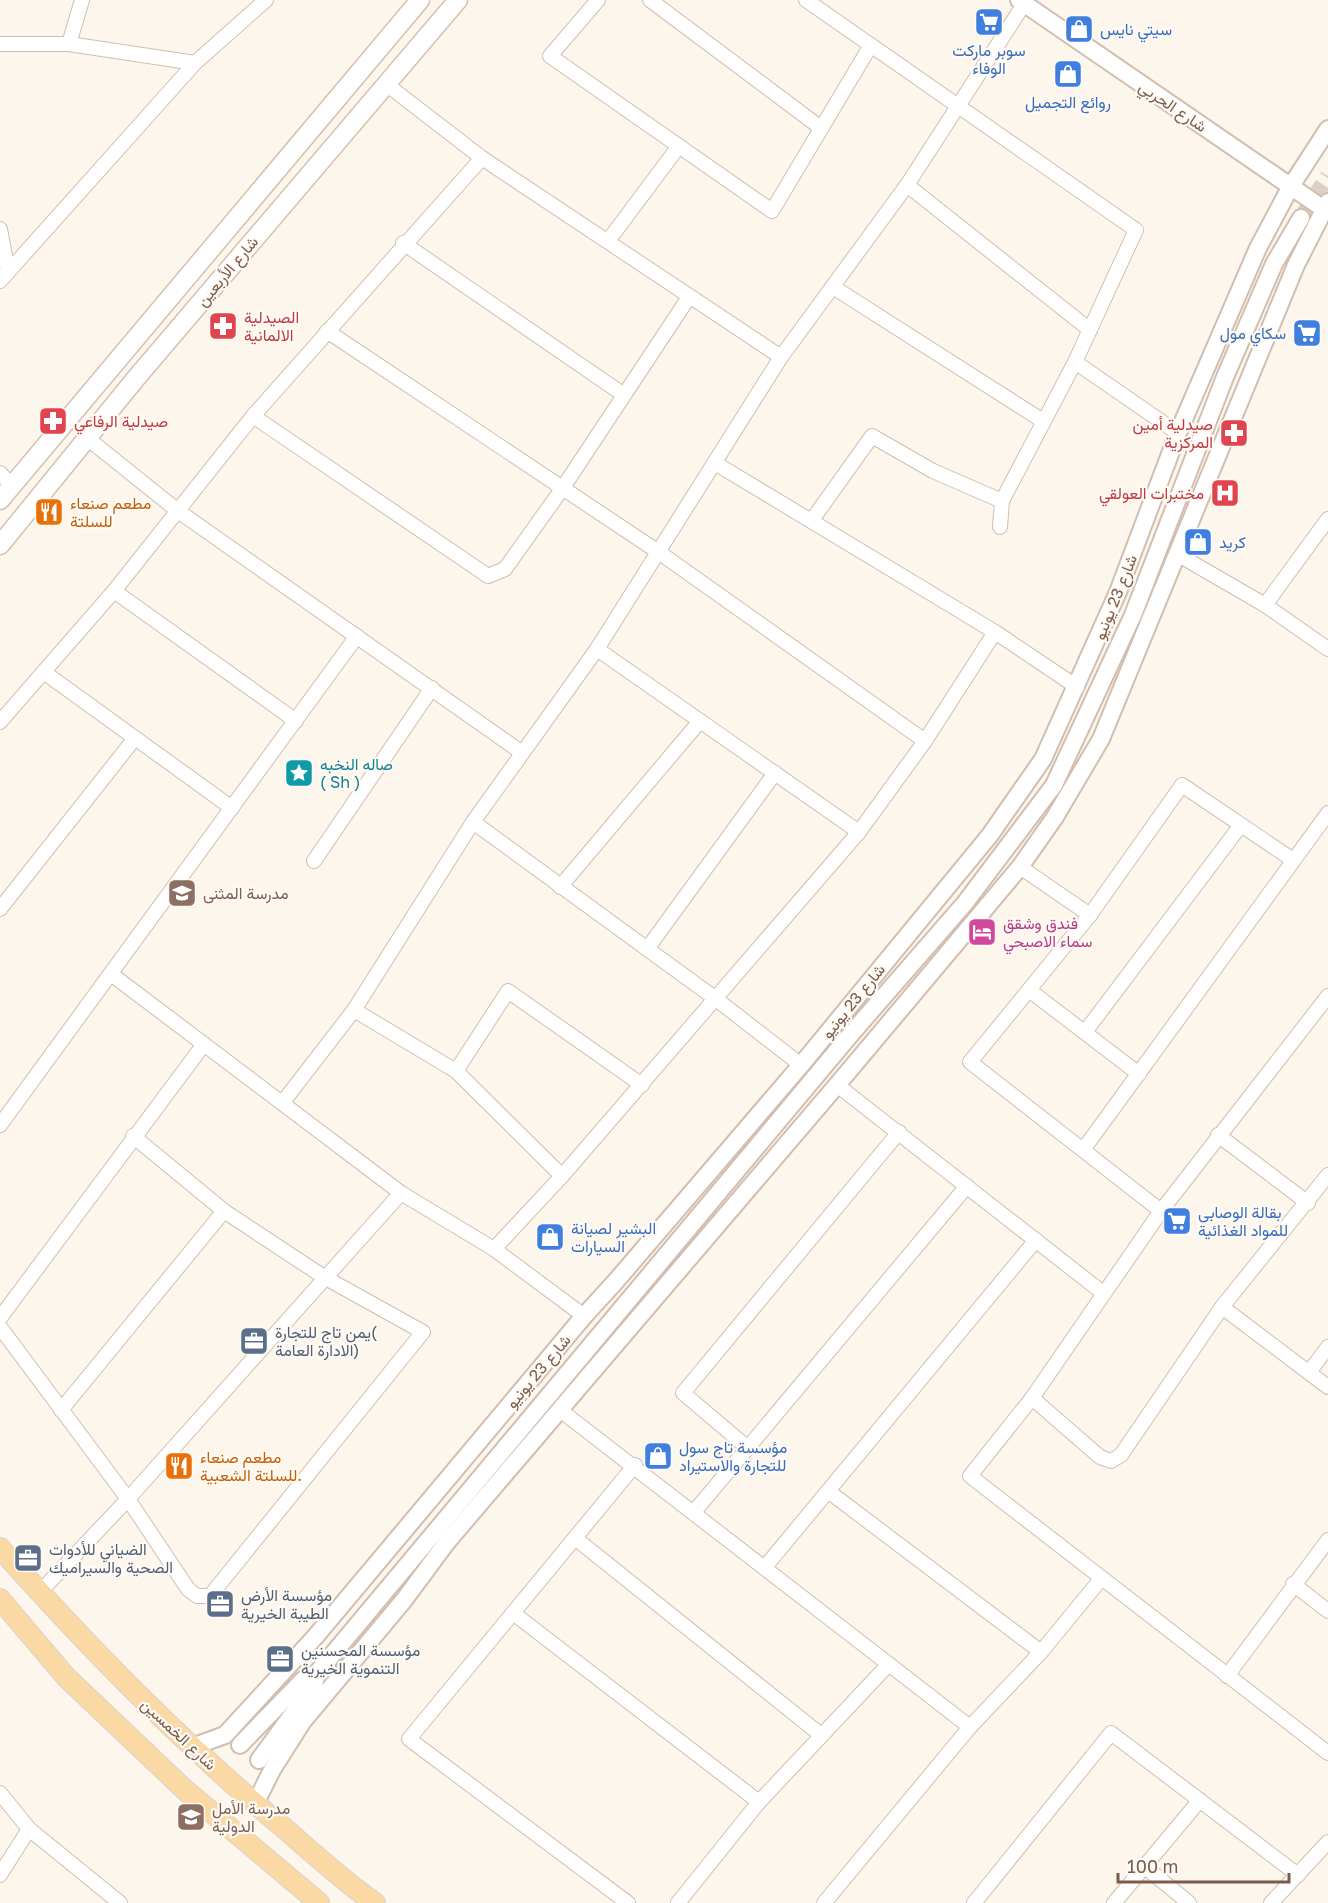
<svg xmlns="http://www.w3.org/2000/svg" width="1328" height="1903" font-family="'Golos Text',Vazirmatn,sans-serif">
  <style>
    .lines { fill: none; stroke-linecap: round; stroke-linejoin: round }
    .tertiary-tunnel { stroke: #dcd0c4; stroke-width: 16; stroke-dasharray: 16 8; stroke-linecap: butt }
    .minor-casing { stroke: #d1beb0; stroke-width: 16 }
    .tertiary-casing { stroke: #d1beb0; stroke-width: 20 }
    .secondary-casing { stroke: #d6c0b0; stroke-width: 21 }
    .primary-casing { stroke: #dad1cd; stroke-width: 22 }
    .minor { stroke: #fff; stroke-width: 14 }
    .tertiary { stroke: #fff; stroke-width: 16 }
    .secondary { stroke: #fff; stroke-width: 18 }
    .primary { stroke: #fbd9a5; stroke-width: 20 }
    .labels { text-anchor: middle; stroke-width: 4.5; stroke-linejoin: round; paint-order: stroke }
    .shop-label { font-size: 16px; fill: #366cbe; stroke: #fffaf3; text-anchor: start }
    .street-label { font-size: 16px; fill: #7a5c4d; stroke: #fffaf3 }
    .health-label { font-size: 16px; fill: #be3a42; stroke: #fffaf3; text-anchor: start }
    .food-label { font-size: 16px; fill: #c56008; stroke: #fffaf3; text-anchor: start }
    .culture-label { font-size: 16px; fill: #0d838f; stroke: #fffaf3; text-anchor: start }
    .education-label { font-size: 16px; fill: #785e54; stroke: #fffaf3; text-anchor: start }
    .hotel-label { font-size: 16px; fill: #b23c85; stroke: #fffaf3; text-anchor: start }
    .service-label { font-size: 16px; fill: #4e5e75; stroke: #fffaf3; text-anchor: start }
  </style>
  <rect width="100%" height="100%" fill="#fdf6ec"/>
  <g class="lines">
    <!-- tertiary-tunnel -->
    <path class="tertiary-tunnel" d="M1301,218L1328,176"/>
    <!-- minor casing -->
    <g class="minor-casing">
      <g id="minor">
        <path d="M598,0L550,56L772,211L871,45"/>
        <path d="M650,0L821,128"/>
        <path d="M806,0L1136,230L1075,362L1002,501L1000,527"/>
        <path d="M0,44H69L195,63"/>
        <path d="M69,44L82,0"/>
        <path d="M386,84L482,158L781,357"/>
        <path d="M907,185L1090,330"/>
        <path d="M0,229L8,272"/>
        <path d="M608,241L679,146"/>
        <path d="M403,243L624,395"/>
        <path d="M0,281L195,63L266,0"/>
        <path d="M833,287L1043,421"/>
        <path d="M327,331L660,553L925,741"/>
        <path d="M1075,362L1178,433"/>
        <path d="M253,416L488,576L505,569L562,489L689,297"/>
        <path d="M87,438L178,511L521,752"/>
        <path d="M715,463L995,632L1077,687"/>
        <path d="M0,473L12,486"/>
        <path d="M812,520L872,436L933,471L1002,501"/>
        <path d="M1177,554L1265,605L1328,649"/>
        <path d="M114,591L296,721"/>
        <path d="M1265,605L1328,519"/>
        <path d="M597,649L859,832"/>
        <path d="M45,673L232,808"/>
        <path d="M0,722L114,591L253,416L482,158"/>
        <path d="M473,822L716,999L801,1065"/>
        <path d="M314,861L432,688"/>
        <path d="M1020,867L1090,915"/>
        <path d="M560,887L700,721"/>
        <path d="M0,909L135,738"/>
        <path d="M647,949L775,773"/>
        <path d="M111,974L401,1193L494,1249L584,1316"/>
        <path d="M1029,990L1139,1074"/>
        <path d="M1328,996L1161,1211L1032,1398L970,1476L1328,1753"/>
        <path d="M354,1010L456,1071L562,1176"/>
        <path d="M1085,1032L1241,825"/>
        <path d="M456,1071L508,991L642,1085"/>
        <path d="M837,1085L1103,1293"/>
        <path d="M283,1102L354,1010L473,822L597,649L781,357L907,185L1024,4"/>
        <path d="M0,1125L357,636"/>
        <path d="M1218,1135L1308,1203"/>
        <path d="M1083,1150L1328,813"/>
        <path d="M1161,1211L970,1062L1090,915L1182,785L1293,860"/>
        <path d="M494,1249L562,1176L859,832L925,741L995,632"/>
        <path d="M1222,1307L1328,1387"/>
        <path d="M0,1318L204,1044"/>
        <path d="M0,1327L128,1499L188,1589L197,1596H210L423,1332L324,1277L224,1211L133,1136"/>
        <path d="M1309,1372L1328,1347"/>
        <path d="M1032,1398L1100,1457L1111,1461L1121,1455L1222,1307L1328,1175"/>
        <path d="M61,1410L224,1211"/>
        <path d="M560,1410L970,1727"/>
        <path d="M748,1448L683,1393L899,1132"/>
        <path d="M828,1491L1041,1652"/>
        <path d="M694,1512L967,1186"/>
        <path d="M575,1538L821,1735"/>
        <path d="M765,1567L1036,1240"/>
        <path d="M1293,1584L1328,1611"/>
        <path d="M40,1592L128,1499L401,1193"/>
        <path d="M513,1613L759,1802"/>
        <path d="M1227,1676L1328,1540"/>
        <path d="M0,1793L29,1829L120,1903"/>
        <path d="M1144,1866L1189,1903"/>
        <path d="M0,1875L29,1829"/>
        <path d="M628,1903L409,1739L635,1465"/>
        <path d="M678,1903L759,1802L889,1664"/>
        <path d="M824,1903L970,1727L1041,1652L1101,1579"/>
        <path d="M974,1903L1111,1733L1298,1875"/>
        <path d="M1114,1903L1200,1800"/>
        <path d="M1271,1903L1328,1842"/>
      </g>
    </g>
    <!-- tertiary casing -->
    <g class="tertiary-casing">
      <g id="tertiary">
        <path d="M1019,0L1328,212"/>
        <path d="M240,1745L304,1679L317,1673"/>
        <path d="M192,1747L225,1735L315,1637L584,1316L616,1281L801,1065L990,835L1043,759L1118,592L1178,433L1258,248L1291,186L1328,129"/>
        <path d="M259,1760L314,1685L317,1673L851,1034L965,903L1054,785L1133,615L1225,377L1274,264L1301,218"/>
        <path d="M255,1804L272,1770L303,1721L404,1600L447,1542L837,1085L1020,867L1055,817L1101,739L1296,265L1328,202"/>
      </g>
    </g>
    <!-- secondary casing -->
    <g class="secondary-casing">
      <g id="secondary">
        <path d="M0,500L420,0"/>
        <path d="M0,545L137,377L458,0"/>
      </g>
    </g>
    <!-- primary casing -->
    <g class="primary-casing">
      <g id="primary">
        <path d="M0,1548C90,1649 180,1741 284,1828C314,1854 343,1881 375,1903"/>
        <path d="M0,1599L66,1677L184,1789L319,1903"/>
      </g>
    </g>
    <!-- minor -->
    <use href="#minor" class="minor"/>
    <!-- tertiary -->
    <use href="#tertiary" class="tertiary"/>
    <!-- secondary -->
    <use href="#secondary" class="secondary"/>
    <!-- primary -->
    <use href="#primary" class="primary"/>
  </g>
  <!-- icons -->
  <defs>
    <g id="supermarket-square" transform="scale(1.5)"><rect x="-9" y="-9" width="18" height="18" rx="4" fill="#3f7fe0" stroke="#fffaf3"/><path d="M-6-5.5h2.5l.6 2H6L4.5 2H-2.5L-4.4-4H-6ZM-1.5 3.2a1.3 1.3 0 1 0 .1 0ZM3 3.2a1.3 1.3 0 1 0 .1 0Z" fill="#fff"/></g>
    <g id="shop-square" transform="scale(1.5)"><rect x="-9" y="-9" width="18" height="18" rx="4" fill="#3f7fe0" stroke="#fffaf3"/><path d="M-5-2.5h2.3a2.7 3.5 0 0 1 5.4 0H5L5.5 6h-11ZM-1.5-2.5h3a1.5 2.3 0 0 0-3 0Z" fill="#fff"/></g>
    <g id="pharmacy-square" transform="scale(1.5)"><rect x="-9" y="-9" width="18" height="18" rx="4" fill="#e0444e" stroke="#fffaf3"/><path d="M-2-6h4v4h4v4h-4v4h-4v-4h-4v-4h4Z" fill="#fff"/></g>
    <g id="hospital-square" transform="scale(1.5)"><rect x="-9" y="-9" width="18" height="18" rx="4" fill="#e0444e" stroke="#fffaf3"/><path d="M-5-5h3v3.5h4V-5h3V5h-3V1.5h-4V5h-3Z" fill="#fff"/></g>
    <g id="restaurant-square" transform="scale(1.5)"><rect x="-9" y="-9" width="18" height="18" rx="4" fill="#e8710a" stroke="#fffaf3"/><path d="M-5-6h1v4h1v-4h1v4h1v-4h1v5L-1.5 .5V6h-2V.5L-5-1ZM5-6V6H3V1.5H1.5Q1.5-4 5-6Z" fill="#fff"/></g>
    <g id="sight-square" transform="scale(1.5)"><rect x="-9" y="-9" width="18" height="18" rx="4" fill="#0f9aa8" stroke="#fffaf3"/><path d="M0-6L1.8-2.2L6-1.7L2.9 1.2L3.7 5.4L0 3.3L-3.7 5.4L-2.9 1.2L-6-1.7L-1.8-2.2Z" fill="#fff"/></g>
    <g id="school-square" transform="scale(1.5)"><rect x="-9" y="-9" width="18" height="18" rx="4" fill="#8d6e63" stroke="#fffaf3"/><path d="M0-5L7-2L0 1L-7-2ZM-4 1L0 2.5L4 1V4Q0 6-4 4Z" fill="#fff"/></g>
    <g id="hotel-square" transform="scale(1.5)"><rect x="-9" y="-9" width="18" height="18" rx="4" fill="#d1479c" stroke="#fffaf3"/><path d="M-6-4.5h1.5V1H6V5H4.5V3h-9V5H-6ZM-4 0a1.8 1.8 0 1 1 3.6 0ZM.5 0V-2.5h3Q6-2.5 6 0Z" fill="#fff"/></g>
    <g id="office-square" transform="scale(1.5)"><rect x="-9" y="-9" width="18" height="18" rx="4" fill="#5c6f8a" stroke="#fffaf3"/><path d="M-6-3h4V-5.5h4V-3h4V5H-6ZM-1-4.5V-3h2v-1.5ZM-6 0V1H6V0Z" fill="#fff"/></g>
  </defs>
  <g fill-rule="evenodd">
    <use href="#supermarket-square" x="989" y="22"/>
    <use href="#shop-square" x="1079" y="29"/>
    <use href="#shop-square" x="1068" y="74"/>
    <use href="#pharmacy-square" x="223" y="326"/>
    <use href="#supermarket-square" x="1307" y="333"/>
    <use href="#pharmacy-square" x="53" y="421"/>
    <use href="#pharmacy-square" x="1234" y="433"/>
    <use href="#hospital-square" x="1225" y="493"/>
    <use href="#restaurant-square" x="49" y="512"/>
    <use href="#shop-square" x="1198" y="542"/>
    <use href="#sight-square" x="299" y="773"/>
    <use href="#school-square" x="182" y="893"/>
    <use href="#hotel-square" x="982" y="932"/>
    <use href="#supermarket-square" x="1177" y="1221"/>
    <use href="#shop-square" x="550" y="1237"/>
    <use href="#office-square" x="254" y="1341"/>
    <use href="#shop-square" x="658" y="1456"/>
    <use href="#restaurant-square" x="179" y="1466"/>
    <use href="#office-square" x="28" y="1558"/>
    <use href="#office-square" x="220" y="1604"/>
    <use href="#office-square" x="280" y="1659"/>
    <use href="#school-square" x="191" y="1817"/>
  </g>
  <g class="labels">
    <!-- shop labels -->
    <g class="shop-label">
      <text x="1100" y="35">سيتي نايس</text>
      <text x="989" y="56" text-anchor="middle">سوبر ماركت<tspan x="989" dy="18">الوفاء</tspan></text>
      <text x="1068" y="108" text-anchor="middle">روائع التجميل</text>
      <text x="1286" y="339" text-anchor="end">سكاي مول</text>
      <text x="1219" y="548">كريد</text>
      <text x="1198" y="1218">بقالة الوصابي<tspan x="1198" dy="18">للمواد الغذائية</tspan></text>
      <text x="571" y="1234">البشير لصيانة<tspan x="571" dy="18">السيارات</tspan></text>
      <text x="679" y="1453">مؤسسة تاج سول<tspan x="679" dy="18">للتجارة والاستيراد</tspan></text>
    </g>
    <!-- street labels -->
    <g class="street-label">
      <text transform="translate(1173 106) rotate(34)" y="6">شارع الحربي</text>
      <text transform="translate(227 271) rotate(-50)" y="6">شارع الأربعين</text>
      <text transform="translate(1115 597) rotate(-68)" y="6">شارع 23 يونيو</text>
      <text transform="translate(853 1001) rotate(-51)" y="6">شارع 23 يونيو</text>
      <text transform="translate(538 1371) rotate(-50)" y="6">شارع 23 يونيو</text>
      <text transform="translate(179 1734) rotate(43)" y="6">شارع الخمسين</text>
    </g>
    <!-- health labels -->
    <g class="health-label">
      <text x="244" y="323">الصيدلية<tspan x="244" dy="18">الالمانية</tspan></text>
      <text x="74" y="427">صيدلية الرفاعي</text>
      <text x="1213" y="430" text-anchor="end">صيدلية أمين<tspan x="1213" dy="18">المركزية</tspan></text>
      <text x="1204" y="499" text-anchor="end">مختبرات العولقي</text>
    </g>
    <!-- food labels -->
    <g class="food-label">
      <text x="70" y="509">مطعم صنعاء<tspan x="70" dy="18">للسلتة</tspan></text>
      <text x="200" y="1463">مطعم صنعاء<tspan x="200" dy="18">للسلتة الشعبية.</tspan></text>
    </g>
    <!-- culture labels -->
    <g class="culture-label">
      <text x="320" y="770">صاله النخبه<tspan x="320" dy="18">( Sh )</tspan></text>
    </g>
    <!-- education labels -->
    <g class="education-label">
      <text x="203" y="899">مدرسة المثنى</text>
      <text x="212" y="1814">مدرسة الأمل<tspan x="212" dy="18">الدولية</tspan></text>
    </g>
    <!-- hotel labels -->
    <g class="hotel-label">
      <text x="1003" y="929">فندق وشقق<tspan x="1003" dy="18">سماء الاصبحي</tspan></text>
    </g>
    <!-- service labels -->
    <g class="service-label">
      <text x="275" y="1338">يمن تاج للتجارة(<tspan x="275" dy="18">الادارة العامة)</tspan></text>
      <text x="49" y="1555">الضياني للأدوات<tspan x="49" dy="18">الصحية والسيراميك</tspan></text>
      <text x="241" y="1601">مؤسسة الأرض<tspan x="241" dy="18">الطيبة الخيرية</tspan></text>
      <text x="301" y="1656">مؤسسة المحسنين<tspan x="301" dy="18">التنموية الخيرية</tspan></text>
    </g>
  </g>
  <!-- scale -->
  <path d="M1118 1873v9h171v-9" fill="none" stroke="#7a5c4d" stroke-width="3"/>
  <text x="1127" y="1873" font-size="18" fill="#7a5c4d" stroke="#fffaf3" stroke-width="4.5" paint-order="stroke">100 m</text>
</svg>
